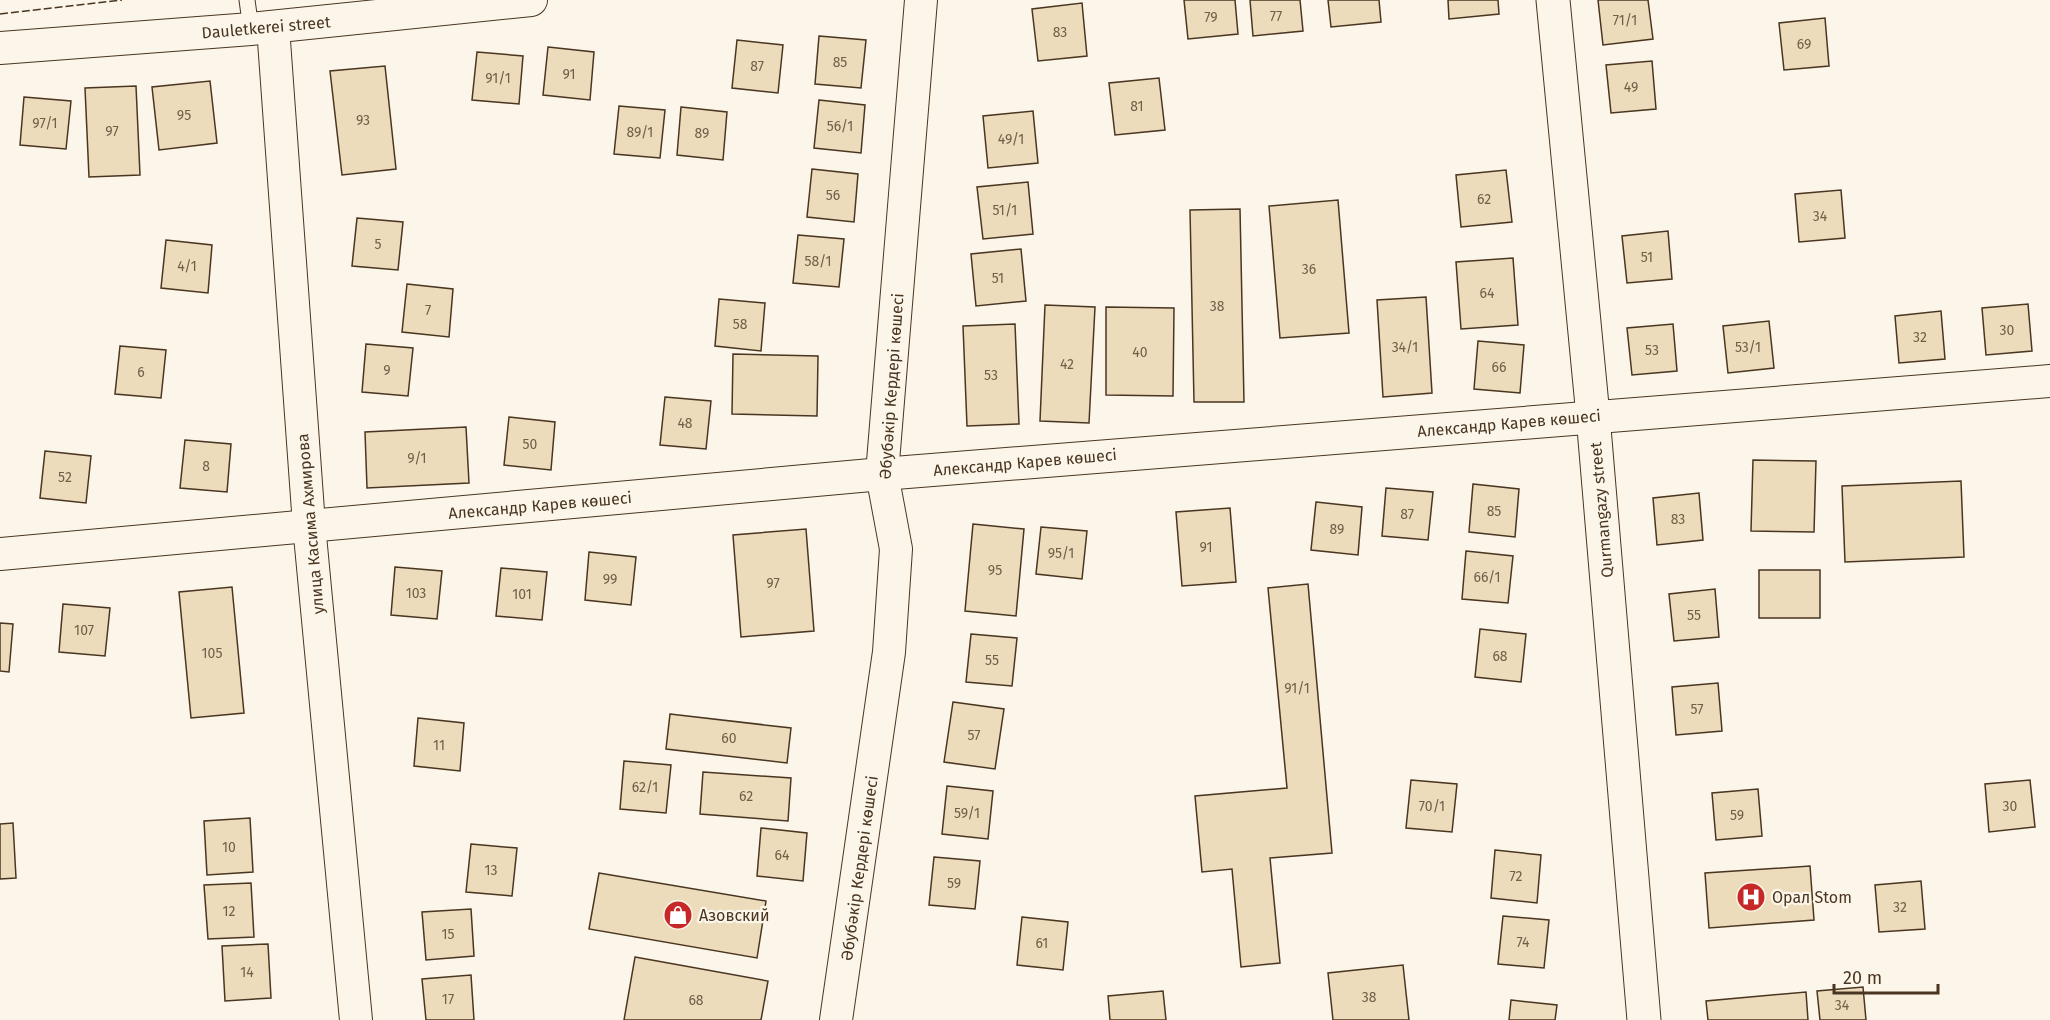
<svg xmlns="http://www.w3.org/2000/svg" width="2050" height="1020" font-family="'Fira Sans',sans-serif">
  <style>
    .building { fill: #ecdcbc; stroke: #4a3520; stroke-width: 1.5 }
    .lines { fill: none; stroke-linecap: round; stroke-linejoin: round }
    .service-casing { stroke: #4a3520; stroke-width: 17 }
    .minor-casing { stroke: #4a3520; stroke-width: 34 }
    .tertiary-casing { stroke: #4a3520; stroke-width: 35 }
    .service { stroke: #fbf6e9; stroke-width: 15 }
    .minor { stroke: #fbf6e9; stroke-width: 32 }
    .tertiary { stroke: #fbf6e9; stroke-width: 33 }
    .fence { stroke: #4a3520; stroke-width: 1.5; stroke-dasharray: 8 3; stroke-linecap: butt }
    .labels { text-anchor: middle; stroke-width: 4.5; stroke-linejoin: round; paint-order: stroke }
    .number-label { font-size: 14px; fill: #725f47 }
    .street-label { font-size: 16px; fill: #4a3520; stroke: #fbf6e9 }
    .poi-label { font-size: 16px; fill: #4a3520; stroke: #fbf6e9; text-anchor: start }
  </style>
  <rect width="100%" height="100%" fill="#fbf6e9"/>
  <!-- building -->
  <g class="building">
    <path d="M1184,0H1235L1238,34L1188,39Z"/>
    <path d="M1250,0H1300L1303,31L1253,36Z"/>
    <path d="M1328,0H1379L1381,22L1331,27Z"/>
    <path d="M1448,0H1498L1499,14L1449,19Z"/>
    <path d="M1598,0H1648L1653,39L1603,45Z"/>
    <path d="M1082,3L1087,56L1038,61L1032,9Z"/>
    <path d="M1825,18L1829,66L1784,70L1779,23Z"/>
    <path d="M819,36L866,40L861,88L815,84Z"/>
    <path d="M737,40L783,45L778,93L732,88Z"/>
    <path d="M548,47L594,52L590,100L543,95Z"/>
    <path d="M477,52L523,56L519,104L472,100Z"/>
    <path d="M1652,61L1656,109L1611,113L1606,65Z"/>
    <path d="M385,66L396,169L342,175L330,71Z"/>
    <path d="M1159,78L1165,130L1115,135L1109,83Z"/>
    <path d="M210,81L217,143L159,150L152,87Z"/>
    <path d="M136,86L140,175L89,177L85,88Z"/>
    <path d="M24,97L71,101L66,149L20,145Z"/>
    <path d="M819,100L865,105L861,153L814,148Z"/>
    <path d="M619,106L665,110L660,158L614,154Z"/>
    <path d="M681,107L727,112L723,160L677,155Z"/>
    <path d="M1033,111L1038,163L988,168L983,116Z"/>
    <path d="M812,169L858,174L854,222L807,217Z"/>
    <path d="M1506,170L1512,222L1461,227L1456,175Z"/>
    <path d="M1028,182L1033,234L983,239L977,187Z"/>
    <path d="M1841,190L1845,238L1799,242L1795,194Z"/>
    <path d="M1338,200L1349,333L1280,338L1269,206Z"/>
    <path d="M1240,209L1244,402H1194L1190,210Z"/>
    <path d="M357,218L403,222L398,270L352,266Z"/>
    <path d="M1668,231L1672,279L1627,283L1622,236Z"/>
    <path d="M798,235L844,239L839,287L793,283Z"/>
    <path d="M166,240L212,245L208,293L161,288Z"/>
    <path d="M1021,249L1026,301L976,306L971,254Z"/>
    <path d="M1513,258L1518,325L1461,329L1456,262Z"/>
    <path d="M407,284L453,289L449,337L402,332Z"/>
    <path d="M1426,297L1432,393L1383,397L1377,300Z"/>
    <path d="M719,299L765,303L761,351L715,346Z"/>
    <path d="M2028,304L2032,351L1986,355L1982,308Z"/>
    <path d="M1045,305L1095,307L1089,423L1040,421Z"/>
    <path d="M1106,307L1174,308L1173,396L1106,395Z"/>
    <path d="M1941,311L1945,359L1899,363L1895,316Z"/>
    <path d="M1769,321L1774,368L1728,373L1723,326Z"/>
    <path d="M1015,324L1019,424L967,426L963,326Z"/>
    <path d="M1673,324L1677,371L1632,375L1627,328Z"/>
    <path d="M1478,341L1524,345L1520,393L1474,389Z"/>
    <path d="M366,344L413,348L408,396L362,392Z"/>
    <path d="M120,346L166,350L161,398L115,394Z"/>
    <path d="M733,354L818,356L817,416L732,414Z"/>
    <path d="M665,397L711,401L706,449L660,445Z"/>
    <path d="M509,417L555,422L551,470L504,465Z"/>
    <path d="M466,427L469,483L367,488L365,432Z"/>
    <path d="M185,440L231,444L227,492L180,488Z"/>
    <path d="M45,451L91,456L86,503L40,498Z"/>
    <path d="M1753,460L1816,461L1814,532L1751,531Z"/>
    <path d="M1961,481L1964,557L1845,562L1842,486Z"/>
    <path d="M1473,484L1519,489L1515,537L1469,532Z"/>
    <path d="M1386,488L1433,492L1428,540L1382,536Z"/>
    <path d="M1699,493L1703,540L1657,545L1653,498Z"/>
    <path d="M1316,502L1362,507L1358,555L1311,550Z"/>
    <path d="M1230,508L1236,582L1182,586L1176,512Z"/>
    <path d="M973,524L1024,529L1016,616L965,611Z"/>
    <path d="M1041,527L1087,531L1082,579L1036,574Z"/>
    <path d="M806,529L814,631L741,637L733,535Z"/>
    <path d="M1466,551L1513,556L1508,603L1462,599Z"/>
    <path d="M589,552L636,557L631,605L585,600Z"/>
    <path d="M395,567L442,571L437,619L391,615Z"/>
    <path d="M501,568L547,572L542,620L496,616Z"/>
    <rect x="1759" y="570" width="61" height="48"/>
    <path d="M1308,584L1332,853L1270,858L1280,963L1241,967L1232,869L1202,872L1195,796L1287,788L1268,588Z"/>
    <path d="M232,587L244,713L191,718L179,592Z"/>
    <path d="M1715,589L1719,637L1674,641L1669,594Z"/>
    <path d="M63,604L110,608L105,656L59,652Z"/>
    <path d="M0,623L13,624L9,672L0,671Z"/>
    <path d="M1480,629L1526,634L1521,682L1475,677Z"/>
    <path d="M971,634L1017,638L1012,686L966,682Z"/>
    <path d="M1718,683L1722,731L1676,735L1672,687Z"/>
    <path d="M953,702L1004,709L995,769L944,762Z"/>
    <path d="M670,714L791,728L787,763L666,749Z"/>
    <path d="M418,718L464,723L460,771L414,766Z"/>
    <path d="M624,761L671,765L666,813L620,809Z"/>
    <path d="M703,772L791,778L788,821L700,814Z"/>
    <path d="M1411,780L1457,784L1452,832L1406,828Z"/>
    <path d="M2030,780L2035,827L1989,832L1985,784Z"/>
    <path d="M947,786L993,791L988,839L942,834Z"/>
    <path d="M1758,789L1762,836L1716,840L1712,793Z"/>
    <path d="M250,818L253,872L207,875L204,821Z"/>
    <path d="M13,823L16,878L0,879V824Z"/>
    <path d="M761,828L807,833L803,881L757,876Z"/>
    <path d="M471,844L517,848L512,896L466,892Z"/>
    <path d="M1495,850L1541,855L1537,903L1491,898Z"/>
    <path d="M934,857L980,861L975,909L929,905Z"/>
    <path d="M1810,866L1814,920L1709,928L1705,873Z"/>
    <path d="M599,873L766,901L757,958L589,929Z"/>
    <path d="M1921,881L1925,929L1879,932L1875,885Z"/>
    <path d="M251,883L254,937L208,939L204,885Z"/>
    <path d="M471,909L474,956L426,960L422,912Z"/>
    <path d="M1503,916L1549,920L1544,968L1498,964Z"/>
    <path d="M1022,917L1068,922L1063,970L1017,965Z"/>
    <path d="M268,944L271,998L225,1001L222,946Z"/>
    <path d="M635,957L768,981L761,1020H624Z"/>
    <path d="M1403,965L1409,1020H1333L1328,973Z"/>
    <path d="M471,975L474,1020H426L422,979Z"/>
    <path d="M1863,987L1866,1020H1820L1817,991Z"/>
    <path d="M1163,991L1166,1020H1110L1108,996Z"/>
    <path d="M1806,992L1808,1020H1708L1706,1001Z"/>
    <path d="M1511,1000L1557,1005L1555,1020H1509Z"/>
  </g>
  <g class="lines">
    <!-- service casing -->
    <g class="service-casing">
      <path id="service" d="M247,0L251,29"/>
    </g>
    <!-- minor casing -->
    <g class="minor-casing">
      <g id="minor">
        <path d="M273,27L309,525L356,1020"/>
        <path d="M0,48L251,29L531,0"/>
        <path d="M0,554L882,474L2050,381"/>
        <path d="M836,1020L889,652L896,549L882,474L921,0"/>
      </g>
    </g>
    <!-- tertiary casing -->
    <g class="tertiary-casing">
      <path id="tertiary" d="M1553,0L1593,416L1644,1020"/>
    </g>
    <!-- service -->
    <use href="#service" class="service"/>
    <!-- minor -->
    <use href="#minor" class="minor"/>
    <!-- tertiary -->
    <use href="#tertiary" class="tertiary"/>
    <!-- fence -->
    <path class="fence" d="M0,14L122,0"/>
  </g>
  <!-- icons -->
  <defs>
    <g id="hospital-disc" transform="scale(1.5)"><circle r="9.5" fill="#c62828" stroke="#fbf6e9"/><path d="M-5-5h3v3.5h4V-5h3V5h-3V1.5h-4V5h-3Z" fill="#fff"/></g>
    <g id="shop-disc" transform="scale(1.5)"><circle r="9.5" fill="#c62828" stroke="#fbf6e9"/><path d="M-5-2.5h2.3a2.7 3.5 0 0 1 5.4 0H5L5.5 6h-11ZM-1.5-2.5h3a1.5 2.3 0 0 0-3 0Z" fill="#fff"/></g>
  </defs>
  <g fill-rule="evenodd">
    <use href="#hospital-disc" x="1751" y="897"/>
    <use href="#shop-disc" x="678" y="915"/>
  </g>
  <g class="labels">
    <!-- number labels -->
    <g class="number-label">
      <text x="1276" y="21">77</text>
      <text x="1211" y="22">79</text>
      <text x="1625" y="25">71/1</text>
      <text x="1060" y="37">83</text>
      <text x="1804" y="49">69</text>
      <text x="840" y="67">85</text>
      <text x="757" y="71">87</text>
      <text x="569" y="79">91</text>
      <text x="498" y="83">91/1</text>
      <text x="1631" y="92">49</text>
      <text x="1137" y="111">81</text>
      <text x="184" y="120">95</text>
      <text x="363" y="125">93</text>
      <text x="45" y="128">97/1</text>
      <text x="840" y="131">56/1</text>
      <text x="112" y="136">97</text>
      <text x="640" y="137">89/1</text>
      <text x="702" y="138">89</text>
      <text x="1011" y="144">49/1</text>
      <text x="833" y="200">56</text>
      <text x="1484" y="204">62</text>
      <text x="1005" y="215">51/1</text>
      <text x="1820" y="221">34</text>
      <text x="378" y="249">5</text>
      <text x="1647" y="262">51</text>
      <text x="818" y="266">58/1</text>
      <text x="187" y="271">4/1</text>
      <text x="1309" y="274">36</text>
      <text x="998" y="283">51</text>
      <text x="1487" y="298">64</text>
      <text x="1217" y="311">38</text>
      <text x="428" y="315">7</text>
      <text x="740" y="329">58</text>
      <text x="2007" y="335">30</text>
      <text x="1920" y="342">32</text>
      <text x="1405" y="352">34/1</text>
      <text x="1748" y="352">53/1</text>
      <text x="1652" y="355">53</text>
      <text x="1140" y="357">40</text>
      <text x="1067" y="369">42</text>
      <text x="1499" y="372">66</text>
      <text x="387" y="375">9</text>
      <text x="141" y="377">6</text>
      <text x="991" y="380">53</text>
      <text x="685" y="428">48</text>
      <text x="530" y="449">50</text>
      <text x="417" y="463">9/1</text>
      <text x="206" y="471">8</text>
      <text x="65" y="482">52</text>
      <text x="1494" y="516">85</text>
      <text x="1407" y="519">87</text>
      <text x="1678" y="524">83</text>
      <text x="1337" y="534">89</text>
      <text x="1206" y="552">91</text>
      <text x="1061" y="558">95/1</text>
      <text x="995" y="575">95</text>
      <text x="1487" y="582">66/1</text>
      <text x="610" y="584">99</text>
      <text x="773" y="588">97</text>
      <text x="416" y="598">103</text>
      <text x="522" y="599">101</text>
      <text x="1694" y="620">55</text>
      <text x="84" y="635">107</text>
      <text x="212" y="658">105</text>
      <text x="1500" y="661">68</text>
      <text x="992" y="665">55</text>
      <text x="1297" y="693">91/1</text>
      <text x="1697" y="714">57</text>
      <text x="974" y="740">57</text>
      <text x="729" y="743">60</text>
      <text x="439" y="750">11</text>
      <text x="645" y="792">62/1</text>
      <text x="746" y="801">62</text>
      <text x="1432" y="811">70/1</text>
      <text x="2010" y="811">30</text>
      <text x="967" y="818">59/1</text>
      <text x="1737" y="820">59</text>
      <text x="229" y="852">10</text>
      <text x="782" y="860">64</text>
      <text x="491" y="875">13</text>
      <text x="1516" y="881">72</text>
      <text x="954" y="888">59</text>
      <text x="1900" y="912">32</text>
      <text x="229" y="916">12</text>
      <text x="448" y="939">15</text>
      <text x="1523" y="947">74</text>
      <text x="1042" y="948">61</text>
      <text x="247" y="977">14</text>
      <text x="1369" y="1002">38</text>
      <text x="448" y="1004">17</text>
      <text x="696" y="1005">68</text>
      <text x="1842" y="1010">34</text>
    </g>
    <!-- street labels -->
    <g class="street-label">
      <text transform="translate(266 27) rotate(-5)" y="6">Dauletkerei street</text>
      <text transform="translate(891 386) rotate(-86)" y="6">Әбубәкір Кердері көшесі</text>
      <text transform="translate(1509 423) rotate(-5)" y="6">Александр Карев көшесі</text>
      <text transform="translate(1025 462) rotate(-5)" y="6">Александр Карев көшесі</text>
      <text transform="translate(540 505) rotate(-5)" y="6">Александр Карев көшесі</text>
      <text transform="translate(1601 510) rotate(-95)" y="6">Qurmangazy street</text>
      <text transform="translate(310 524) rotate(-95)" y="6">улица Касима Ахмирова</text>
      <text transform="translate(859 868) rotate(-82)" y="6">Әбубәкір Кердері көшесі</text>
    </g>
    <!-- poi labels -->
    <g class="poi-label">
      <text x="1772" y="903">Орал Stom</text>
      <text x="699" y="921">Азовский</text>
    </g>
  </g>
  <!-- scale -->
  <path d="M1834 984v9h104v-9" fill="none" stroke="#4a3520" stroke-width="3"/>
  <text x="1843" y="984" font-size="18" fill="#4a3520" stroke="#fbf6e9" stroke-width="4.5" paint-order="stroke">20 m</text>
</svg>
